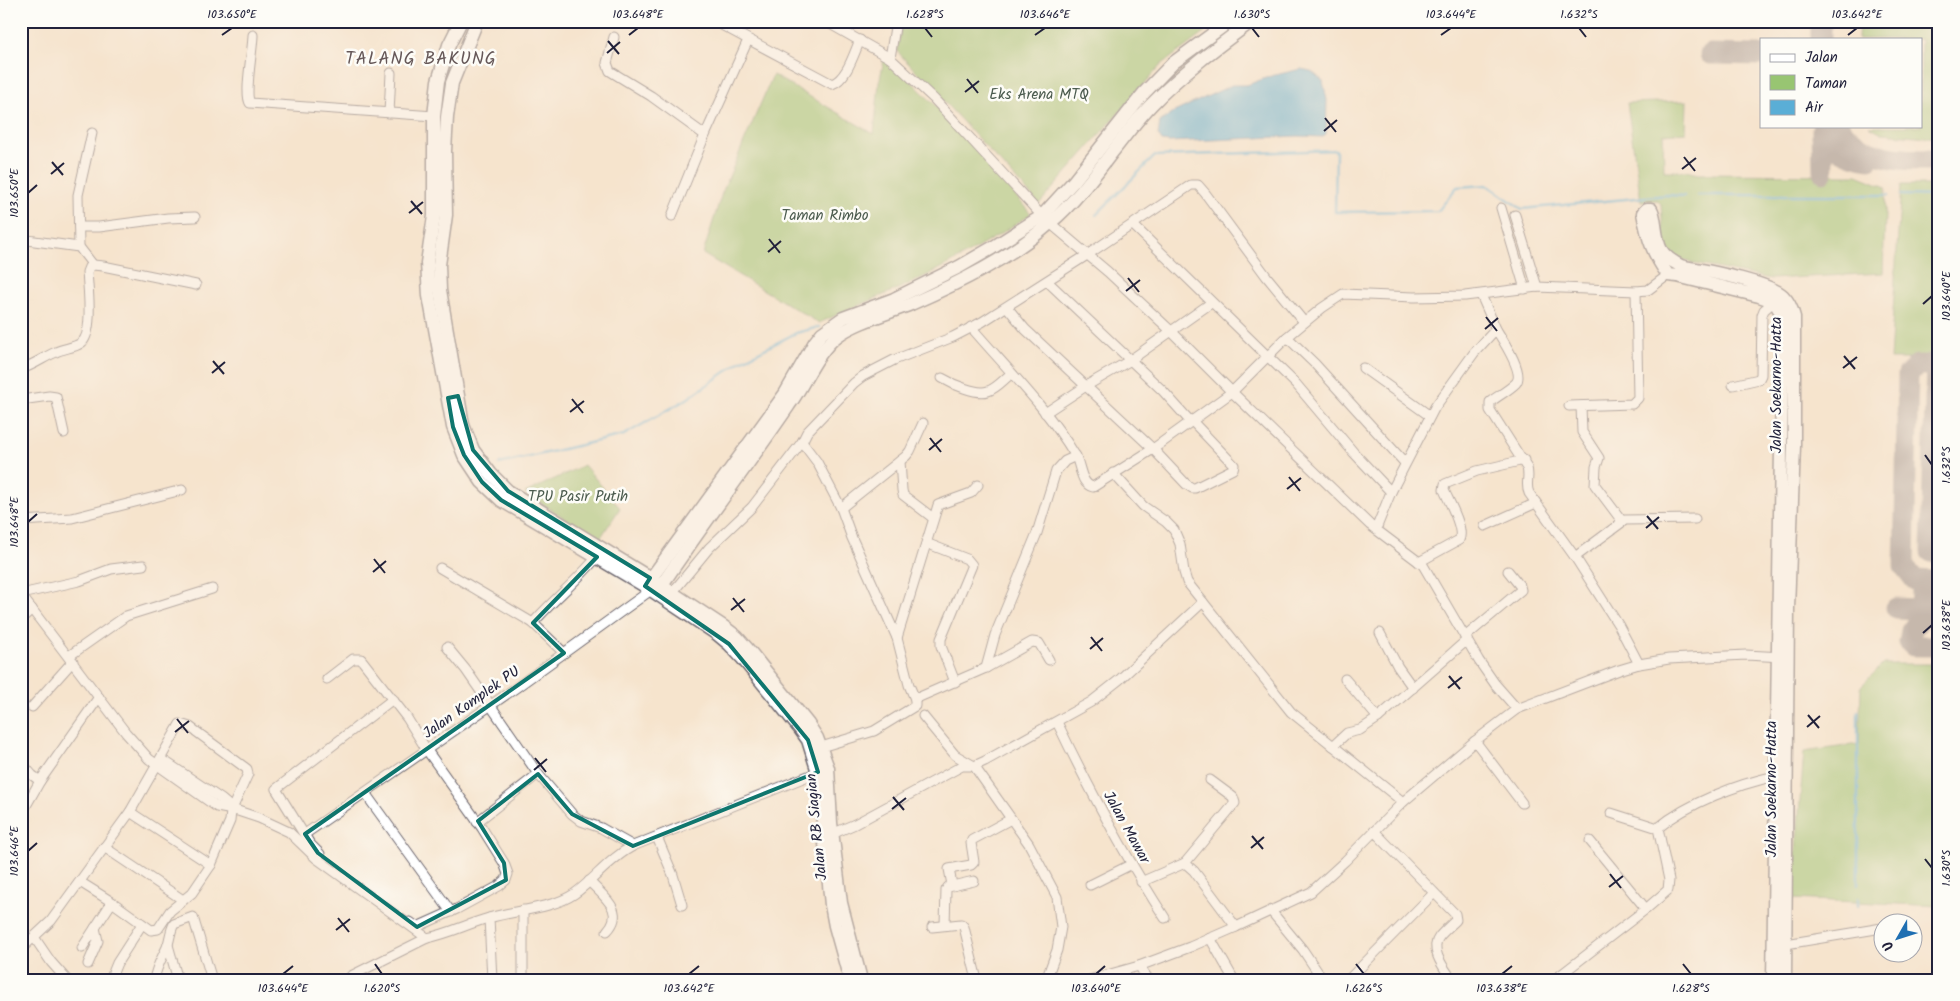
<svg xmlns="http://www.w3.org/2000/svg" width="1960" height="1001" font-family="Kalam,sans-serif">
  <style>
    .green { fill: #98c572; stroke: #5d7456 }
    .water { fill: #5aaed6; stroke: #3e6888 }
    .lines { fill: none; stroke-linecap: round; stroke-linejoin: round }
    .stream { stroke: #5aaed6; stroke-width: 2.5 }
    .taxiway { stroke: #8c8384; stroke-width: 21 }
    .minor-casing { stroke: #6c666e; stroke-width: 11 }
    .highway-casing { stroke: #6c666e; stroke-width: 15 }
    .minor { stroke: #fff; stroke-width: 9 }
    .highway { stroke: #fff; stroke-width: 12 }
    .marked { fill: none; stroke: #0f766e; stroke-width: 4; stroke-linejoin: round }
    .ticks { fill: none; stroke: #22223b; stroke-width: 2 }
    .labels { text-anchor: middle; stroke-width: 5; stroke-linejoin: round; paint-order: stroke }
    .park-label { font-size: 15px; fill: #4b5b4e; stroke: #fdfcf7 }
    .street-label { font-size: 15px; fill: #22223b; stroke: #fdfcf7 }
    .quarter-label { font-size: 18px; letter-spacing: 1px; fill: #665858; stroke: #fdfcf7 }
    .neatline { fill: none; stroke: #22223b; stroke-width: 2 }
    .ticks-label { font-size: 12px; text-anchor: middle; fill: #22223b }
  </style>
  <rect width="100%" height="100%" fill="#fdfcf7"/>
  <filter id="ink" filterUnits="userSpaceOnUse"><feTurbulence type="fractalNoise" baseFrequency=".02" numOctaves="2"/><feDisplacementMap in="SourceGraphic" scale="10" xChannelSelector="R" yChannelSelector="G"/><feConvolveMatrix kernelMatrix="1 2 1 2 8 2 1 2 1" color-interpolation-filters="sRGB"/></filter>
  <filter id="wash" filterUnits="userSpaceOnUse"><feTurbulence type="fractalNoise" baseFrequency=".0096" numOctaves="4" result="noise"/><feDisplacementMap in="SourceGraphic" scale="20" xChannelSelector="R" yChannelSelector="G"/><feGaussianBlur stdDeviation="1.12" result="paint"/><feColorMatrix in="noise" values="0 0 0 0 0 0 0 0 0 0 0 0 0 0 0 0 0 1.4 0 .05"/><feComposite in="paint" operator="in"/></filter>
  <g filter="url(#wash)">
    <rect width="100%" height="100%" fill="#f6e4cd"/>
    <!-- green -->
    <g class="green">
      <path d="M902,21H1220L1161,65L1039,204L897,51Z"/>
      <path d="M1859,21H1939V138L1882,133L1869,126H1921V39H1858Z"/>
      <path d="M884,60L901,71L958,128L1031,214C1004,232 977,249 949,264C907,287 862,303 819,323L703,254L722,193L773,75L874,134L879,83Z"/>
      <path d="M1687,101L1686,132L1663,134L1664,171H1686L1698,174L1857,175L1886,187L1883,273L1771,279L1691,263L1674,256L1664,247L1661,204L1657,200L1641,201L1627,103Z"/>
      <path d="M1901,185H1939V359H1890Z"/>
      <path d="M584,465L620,508L599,540L525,493Z"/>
      <path d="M1883,664H1939V906L1792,899L1804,752L1859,744L1861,686Z"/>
    </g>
    <!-- water -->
    <path class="water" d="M1301,69L1311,71L1323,81L1327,100L1326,134L1323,137L1298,136L1169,142L1162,141L1158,135L1160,122L1172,113L1232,85H1247L1271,76Z"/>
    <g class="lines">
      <!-- stream -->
      <g class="stream">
        <path d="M1697,195H1888"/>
        <path d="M1901,195L1939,196"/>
        <path d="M1096,215L1155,156L1336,150L1335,212L1438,211L1457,187L1487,185L1522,209L1667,195L1684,196"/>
        <path d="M499,464L624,435L687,399L741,361L796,333L819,327"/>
        <path d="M1858,711V885"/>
        <path d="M1858,906V898"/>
      </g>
      <!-- taxiway -->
      <g class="taxiway">
        <path d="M1821,39V21"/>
        <path d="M1710,54L1761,55"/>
        <path d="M1839,126C1865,161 1900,160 1939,160"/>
        <path d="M1822,129L1823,172"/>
        <path d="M1822,135C1835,149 1850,156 1869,159"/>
        <path d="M1936,362L1931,552L1939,553"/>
        <path d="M1939,365H1917L1908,374L1904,566L1915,580L1939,581"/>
        <path d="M1931,581L1922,588L1921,618L1911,631L1909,642L1913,646H1939"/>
        <path d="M1896,608L1939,610"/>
      </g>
    </g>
  </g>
  <g filter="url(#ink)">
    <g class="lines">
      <!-- minor casing -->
      <g class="minor-casing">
        <g id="minor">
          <path d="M714,21L832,84C847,79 854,53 860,40"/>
          <path d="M825,21L890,58L934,99L1042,216"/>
          <path d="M253,35C253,49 244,94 250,103L434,116"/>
          <path d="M614,37L607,63L610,71L651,96L705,135"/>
          <path d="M890,58L896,21"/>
          <path d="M389,113L391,73"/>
          <path d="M1501,208L1525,289"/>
          <path d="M1515,215L1537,287"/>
          <path d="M672,216L702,142L748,40"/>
          <path d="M21,218L23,235L27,240L79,247L93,265"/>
          <path d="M1050,223L1108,272L1171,331L1232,392L1370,525L1423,565L1479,661L1495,684L1517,709"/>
          <path d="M1133,225L1296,384L1354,453L1391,492"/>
          <path d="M79,227H99L168,218L195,217"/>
          <path d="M79,247L78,195L92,133"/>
          <path d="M1047,281L1163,391L1190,421"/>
          <path d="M1007,307L1025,329L1153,449L1186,484L1192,488H1195L1233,469L1234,465L1191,420"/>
          <path d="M971,327C1007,369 1047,408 1075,455C1081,465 1080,484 1093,487L1153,449L1232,392L1287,337L1322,308L1343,294L1414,297L1465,296L1537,287L1636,291L1648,290L1668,275"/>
          <path d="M1496,329C1502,339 1525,373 1516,383C1509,390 1498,396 1490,402V410L1527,468C1530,477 1525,485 1529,493L1575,557L1619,626L1639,664"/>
          <path d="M1287,337L1315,364L1405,463"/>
          <path d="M1363,368L1430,416"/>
          <path d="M21,369C34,365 44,357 56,352C64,348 74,348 81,343C94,334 88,287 87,272L89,267L93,265L103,266L196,285"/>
          <path d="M942,378C952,384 977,395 988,391C997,388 1004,379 1011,374"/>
          <path d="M1733,385L1759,379L1761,375L1762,315L1764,310L1778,298"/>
          <path d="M21,400L49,396L56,397L64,433"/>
          <path d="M1569,406L1632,404L1638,398L1636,291"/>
          <path d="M1581,406L1582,432L1599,458L1596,467L1595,485L1622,521"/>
          <path d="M1045,413L1086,386L1129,361L1211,303"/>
          <path d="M802,442L817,462L841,508L852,538L897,638L909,685L915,699L986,668L1032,642L1039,643L1049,660"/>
          <path d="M900,461L902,490L903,495L933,518"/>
          <path d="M1113,473L1143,506L1166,522L1174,530L1180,544L1184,572L1187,582L1291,712L1403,802"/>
          <path d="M841,508L906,456L910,451L923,423"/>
          <path d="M21,521L72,518L182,490"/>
          <path d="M1485,526L1536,503"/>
          <path d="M1376,529L1391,492L1435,407L1474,353L1496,329L1481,295"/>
          <path d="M926,543L967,559L972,565L941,639V646L955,682"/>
          <path d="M1575,557L1625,520L1695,519"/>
          <path d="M1419,562L1459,540C1465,529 1449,502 1444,490L1445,484L1477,471L1524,460"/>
          <path d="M440,568L533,623L564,653"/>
          <path d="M672,593L709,548L752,507L802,442L807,432L854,383L863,376L894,360L953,337L982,322L1087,255L1191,185H1198L1205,193L1267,277L1304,322"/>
          <path d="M21,594L79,581L111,569L143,565"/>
          <path d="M21,595L126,733L149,759L217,807L238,811L259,818L289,832L316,858L427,938C449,934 469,923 489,918C515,910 552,909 574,894C595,879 610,858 633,846L818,772"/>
          <path d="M21,619L32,609"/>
          <path d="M533,623C553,600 577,581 597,557"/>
          <path d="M1380,633L1398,667L1413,688"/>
          <path d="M1465,637L1521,590L1520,586L1508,571"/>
          <path d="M897,638L938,505L971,493L978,485"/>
          <path d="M447,647L466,670L538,774L572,814L581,821L601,828L633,846"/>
          <path d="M69,656L126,616L212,589"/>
          <path d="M986,668L995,635L1037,533L1056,471L1065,461L1076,456"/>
          <path d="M327,679L353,659H361L407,718L426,749L482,828L504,863L508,874L506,880L499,886L457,909L417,927L410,922"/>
          <path d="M1345,679L1378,718"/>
          <path d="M32,707L73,661"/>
          <path d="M923,716L955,755L974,766L1029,844L1057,897L1061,927L1057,950L1046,980"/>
          <path d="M1057,722C1089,789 1125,856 1165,918"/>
          <path d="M1475,741L1522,803"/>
          <path d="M1333,746L1347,733L1360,730L1378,718L1467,640"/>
          <path d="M821,747L874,731L915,706V699"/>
          <path d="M21,762L32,775L40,781"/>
          <path d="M157,763L166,762L221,799L228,805L231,811"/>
          <path d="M365,793L451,912"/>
          <path d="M23,811L40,781L99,697"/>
          <path d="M130,812L211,865"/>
          <path d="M1611,813L1658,828"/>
          <path d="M477,822L538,774"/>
          <path d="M1374,831L1455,914L1456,920C1450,926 1444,931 1439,937C1429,950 1445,969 1452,980"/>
          <path d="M305,834L517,687L651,590"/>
          <path d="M832,834L855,824L962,766H974L985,761L1091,702L1119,680L1203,602"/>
          <path d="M657,837L673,875L682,905"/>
          <path d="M1590,841L1646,909"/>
          <path d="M104,847L183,900"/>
          <path d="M320,854L310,844L276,789L393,699"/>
          <path d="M1185,863L1235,803L1233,797L1210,780"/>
          <path d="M589,881C604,897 626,911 607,931"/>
          <path d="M1141,882L1185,863L1194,871L1236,927"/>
          <path d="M952,885L949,869L971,865L974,862L971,843L972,840L1011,819"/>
          <path d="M1090,885L1132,864"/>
          <path d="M1271,911L1303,950L1323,980"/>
          <path d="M489,918L492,980"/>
          <path d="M945,925L946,890L948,887L974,881"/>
          <path d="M932,927L961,924L964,927L977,980"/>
          <path d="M34,937L51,962L67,980"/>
          <path d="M1210,938L1234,980"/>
          <path d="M1786,944L1882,928"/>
          <path d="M168,945L178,980"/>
          <path d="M82,948L112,902"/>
          <path d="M21,949L51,921L130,812L180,724L190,727L247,769L248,774L231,811L230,821L211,865L192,893L170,911L158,929L151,930L112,902L80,882"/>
          <path d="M88,964L98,941L95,928"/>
          <path d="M1139,966L1149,980"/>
          <path d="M110,980L117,963L142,924"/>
          <path d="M154,980C156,967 162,958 167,947C170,940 170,931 174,924L193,917L212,980"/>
          <path d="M349,980L351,976L427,938"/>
          <path d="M523,980V910"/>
          <path d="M1089,980L1139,966L1190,947L1236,927L1311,892L1345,861L1403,802L1475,741L1517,709L1619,670L1639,664L1669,659L1746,655L1783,657"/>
          <path d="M1348,980L1434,893"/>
          <path d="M1554,980L1646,909L1668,890L1669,880L1658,828C1688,803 1738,784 1776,776"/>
        </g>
      </g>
      <!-- highway casing -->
      <g class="highway-casing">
        <g id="highway">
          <path d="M461,21L449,45L438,81L434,116V216L427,263L429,296L453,427L464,455L482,482L501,500L645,586L717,634L729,644L743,659L800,729L808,740L818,772L831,905L835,926L850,980"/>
          <path d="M477,21L452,83L447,117L445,151L446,215L439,265L440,290L463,425L473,450L491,474L508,491L650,578L724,627L737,637L751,653L808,724L817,738L828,768L831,823L841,903L861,980"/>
          <path d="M647,584L785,394L815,342L822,333L843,318L894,299L959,267L992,248L1042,216L1074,181L1144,93L1173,63L1230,21"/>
          <path d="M657,592C699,529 746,468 789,405C804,385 817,351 837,336C855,322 889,313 911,304C959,283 1010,258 1050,223C1090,189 1115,143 1151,105C1182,73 1217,47 1252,21"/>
          <path d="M1773,980L1783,316L1774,301L1759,296L1677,276L1668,275C1653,254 1648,239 1643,213L1647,209H1651C1654,214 1654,219 1655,225C1658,247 1659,255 1681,266C1704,271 1767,281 1783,296C1789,302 1792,309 1794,317V446L1788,608L1785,980"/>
        </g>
      </g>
      <!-- minor -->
      <use href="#minor" class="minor"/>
      <!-- highway -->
      <use href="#highway" class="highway"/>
    </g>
  </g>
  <!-- marked area -->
  <path d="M0 0H1960V1001H0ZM458,396L473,450L508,491L650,578L645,586L729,644L808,740L818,772L633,846L572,814L538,774L478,821L504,863L506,880L417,927L318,853L305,834L564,653L533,623L597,557L501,500L482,482L464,455L453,427L448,398Z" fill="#f6e4cd" fill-opacity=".55" fill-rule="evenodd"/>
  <path class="marked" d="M458,396L473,450L508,491L650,578L645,586L729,644L808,740L818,772L633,846L572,814L538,774L478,821L504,863L506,880L417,927L318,853L305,834L564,653L533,623L597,557L501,500L482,482L464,455L453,427L448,398Z"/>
  <!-- ticks -->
  <path class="ticks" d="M925,28L932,37M1252,28L1259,37M1579,28L1586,37M222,35L232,28M629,35L638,28M1035,35L1045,28M1441,35L1451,28M1848,35L1857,28M608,41L619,54M607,53L620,42M967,79L978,93M965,92L979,81M1325,118L1336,132M1324,131L1337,120M1684,157L1695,171M52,162L63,175M1682,169L1696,158M51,174L64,163M28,193L37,185M411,201L422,214M409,213L423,202M769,239L780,253M768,252L781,241M1128,278L1139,292M1126,291L1140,280M1923,304L1932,296M1486,317L1497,331M1485,329L1498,318M1844,356L1855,369M213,361L224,374M1843,368L1857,357M212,373L225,362M572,399L583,413M570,412L584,401M930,438L941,452M929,450L942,439M1925,455L1932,465M1289,477L1300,491M1287,489L1301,478M1647,516L1658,529M28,522L37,514M1646,528L1659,517M374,559L385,573M373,572L386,561M733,598L744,612M731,610L745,599M1923,633L1932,625M1091,637L1102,651M1090,649L1103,638M1449,676L1460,689M1448,688L1462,677M1808,715L1819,728M177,719L188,733M1807,727L1820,716M175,732L189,721M535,758L546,772M534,770L547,759M893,797L904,810M892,809L906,798M1252,836L1263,849M1251,848L1264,837M28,851L37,843M1925,859L1932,868M1610,874L1621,888M1609,887L1623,876M338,918L349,932M336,930L350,919M375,964L382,974M1356,964L1364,974M1683,964L1691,974M283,974L293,966M689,974L699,966M1096,974L1105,966M1502,974L1512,966"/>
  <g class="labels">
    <!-- park labels -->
    <g class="park-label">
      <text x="1039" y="99">Eks Arena MTQ</text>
      <text x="825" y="220">Taman Rimbo</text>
      <text x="578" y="501">TPU Pasir Putih</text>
    </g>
    <!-- street labels -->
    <g class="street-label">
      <text transform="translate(1776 385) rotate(-90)" y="5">Jalan Soekarno-Hatta</text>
      <text transform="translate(471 702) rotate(-35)" y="5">Jalan Komplek PU</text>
      <text transform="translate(1771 789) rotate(-90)" y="5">Jalan Soekarno-Hatta</text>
      <text transform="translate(816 827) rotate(-96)" y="5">Jalan RB Siagian</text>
      <text transform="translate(1127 827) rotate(61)" y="5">Jalan Mawar</text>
    </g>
    <!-- quarter labels -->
    <g class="quarter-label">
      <text x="421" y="64">TALANG BAKUNG</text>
    </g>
  </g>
  <!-- margin -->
  <rect width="1960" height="1001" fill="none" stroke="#fdfcf7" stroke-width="55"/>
  <!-- legend -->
  <rect x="1760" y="38" width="162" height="90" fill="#fdfcf7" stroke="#a5a5ac"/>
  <rect x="1770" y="54" width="25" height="8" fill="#ffffff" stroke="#a5a5ac"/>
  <text x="1805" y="62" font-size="15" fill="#22223b">Jalan</text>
  <rect x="1770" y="75" width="25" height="15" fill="#98c572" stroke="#a5a5ac"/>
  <text x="1805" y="88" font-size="15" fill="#22223b">Taman</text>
  <rect x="1770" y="100" width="25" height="15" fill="#5aaed6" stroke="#a5a5ac"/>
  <text x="1805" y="112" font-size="15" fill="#22223b">Air</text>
  <!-- north arrow -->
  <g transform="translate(1898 938) rotate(231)"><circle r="24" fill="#fdfcf7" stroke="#a5a5ac"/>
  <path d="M0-4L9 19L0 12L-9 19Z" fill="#1f6fb2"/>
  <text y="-8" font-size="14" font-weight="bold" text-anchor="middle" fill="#22223b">U</text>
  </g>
  <rect x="28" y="28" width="1904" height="946" class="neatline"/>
  <g class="ticks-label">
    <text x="232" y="18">103.650°E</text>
    <text x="638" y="18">103.648°E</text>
    <text x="925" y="18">1.628°S</text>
    <text x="1045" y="18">103.646°E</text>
    <text x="1252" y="18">1.630°S</text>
    <text x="1451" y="18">103.644°E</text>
    <text x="1579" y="18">1.632°S</text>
    <text x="1857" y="18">103.642°E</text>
    <text transform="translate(14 193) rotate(-90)" y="4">103.650°E</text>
    <text transform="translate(1946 296) rotate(-90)" y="4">103.640°E</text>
    <text transform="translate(1946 465) rotate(-90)" y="4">1.632°S</text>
    <text transform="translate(14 522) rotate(-90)" y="4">103.648°E</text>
    <text transform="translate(1946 625) rotate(-90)" y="4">103.638°E</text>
    <text transform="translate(14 851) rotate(-90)" y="4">103.646°E</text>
    <text transform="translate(1946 868) rotate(-90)" y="4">1.630°S</text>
    <text x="283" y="992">103.644°E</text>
    <text x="382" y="992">1.620°S</text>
    <text x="689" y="992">103.642°E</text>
    <text x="1096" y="992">103.640°E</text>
    <text x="1364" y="992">1.626°S</text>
    <text x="1502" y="992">103.638°E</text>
    <text x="1691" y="992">1.628°S</text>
  </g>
</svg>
